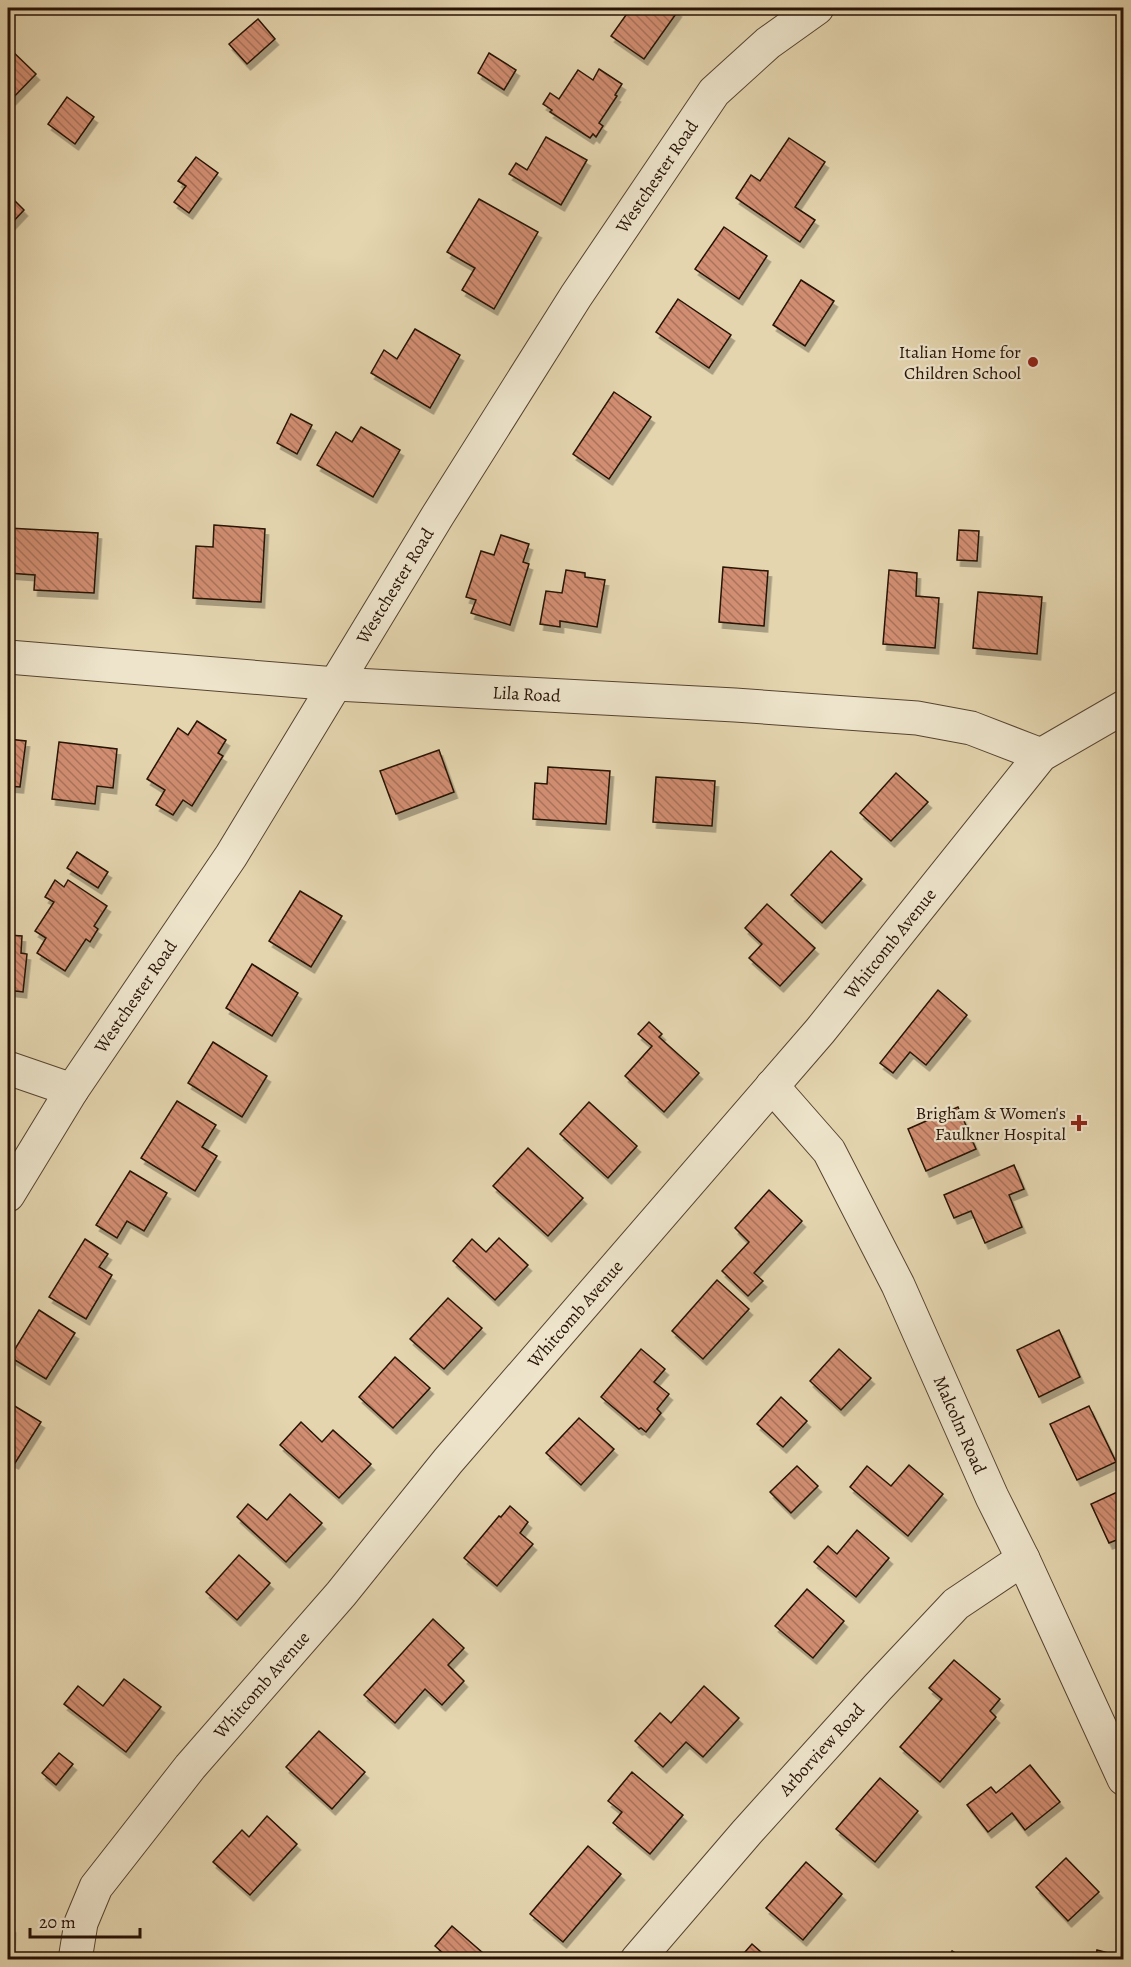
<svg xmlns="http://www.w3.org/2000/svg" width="1131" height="1967" font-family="Alegreya,serif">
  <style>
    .building { fill: url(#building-back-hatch); stroke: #271206; stroke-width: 1.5; filter: url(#shadow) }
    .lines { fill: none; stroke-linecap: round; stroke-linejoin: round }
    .minor-casing { stroke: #564330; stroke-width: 35 }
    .minor { stroke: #ede4cb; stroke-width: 33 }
    .poi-dot { fill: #8f2418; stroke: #ede4cb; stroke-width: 2 }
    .labels { text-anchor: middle; stroke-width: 4.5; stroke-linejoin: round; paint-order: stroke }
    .street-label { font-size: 18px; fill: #271206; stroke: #ede4cb }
    .poi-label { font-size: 18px; fill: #271206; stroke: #ede4cb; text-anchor: end }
  </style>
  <defs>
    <pattern id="building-back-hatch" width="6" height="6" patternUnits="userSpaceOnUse" patternTransform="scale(1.5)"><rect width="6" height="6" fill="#d28e72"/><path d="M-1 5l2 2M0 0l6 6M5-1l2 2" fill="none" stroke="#aa735c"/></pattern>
    <filter id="shadow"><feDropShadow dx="3.5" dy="6" stdDeviation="0" flood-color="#0004"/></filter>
  </defs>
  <rect width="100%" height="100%" fill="#e4d5af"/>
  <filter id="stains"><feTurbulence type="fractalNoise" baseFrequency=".00333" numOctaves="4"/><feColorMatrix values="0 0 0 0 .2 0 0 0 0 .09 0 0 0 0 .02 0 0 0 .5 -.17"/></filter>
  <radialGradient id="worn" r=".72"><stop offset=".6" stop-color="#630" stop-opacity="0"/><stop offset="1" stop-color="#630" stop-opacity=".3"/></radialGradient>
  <!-- building -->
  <g class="building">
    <path d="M631,8H673L678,11L644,59L611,36Z"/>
    <path d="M258,19L275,39L247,64L229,44Z"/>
    <path d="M8,47L36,74L8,103Z"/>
    <path d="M489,53L516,70L504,90L478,73Z"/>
    <path d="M599,69L622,84L615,95L617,96L599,123L603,126L596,137L593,134L590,138L550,112L552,110L543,104L550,93L559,99L578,70L593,80Z"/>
    <path d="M67,97L94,117L75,144L48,124Z"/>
    <path d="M546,137L587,160L561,205L509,174L516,163L527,170Z"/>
    <path d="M789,138L825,162L795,207L815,220L800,242L736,198L751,175L760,181Z"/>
    <path d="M196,157L218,173L189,213L174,202L186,186L178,181Z"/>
    <path d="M8,194L24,210L8,227Z"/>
    <path d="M479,199L538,232L494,309L462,290L475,268L447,252Z"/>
    <path d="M724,227L767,256L739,299L695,269Z"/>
    <path d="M801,280L834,301L805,346L773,325Z"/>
    <path d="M678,299L731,335L709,368L656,332Z"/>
    <path d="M415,329L460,355L430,408L371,373L384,350L397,359Z"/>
    <path d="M614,392L651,417L609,479L573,454Z"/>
    <path d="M291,414L312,425L297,454L277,443Z"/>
    <path d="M361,427L400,450L373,497L317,465L336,432L352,442Z"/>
    <path d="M214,525L265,529L261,602L193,598L196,546L213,547Z"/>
    <path d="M8,528L98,533L94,593L34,590L35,575L8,573Z"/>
    <path d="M959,530L979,531L977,561L957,560Z"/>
    <path d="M501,535L529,544L523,562L529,564L510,625L471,613L476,600L466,597L481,551L494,555Z"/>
    <path d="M723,567L768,571L764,626L719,622Z"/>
    <path d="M566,570L585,573V577L605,580L597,627L560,621V627L540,624L546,591L562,593Z"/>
    <path d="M889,570L917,573L916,596L939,598L935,648L883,644Z"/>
    <path d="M978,592L1042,597L1037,654L973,648Z"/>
    <path d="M197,721L226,740L218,753L223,756L192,806L183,800L173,815L156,805L165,790L147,779L178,728L188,735Z"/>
    <path d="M8,739L26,741L20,787L8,786Z"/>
    <path d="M59,742L117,749L113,788L97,786L95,804L52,799Z"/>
    <path d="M439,750L454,792L396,814L380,771Z"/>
    <path d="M548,767L610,771L606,824L533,819L535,783L547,784Z"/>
    <path d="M896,773L928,802L891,841L860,813Z"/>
    <path d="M656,777L715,781L712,826L653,822Z"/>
    <path d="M831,851L862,879L822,923L791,895Z"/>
    <path d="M77,852L108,872L98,888L67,868Z"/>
    <path d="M55,880L64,887L68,880L107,906L94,926L98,929L90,942L86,939L65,971L37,953L46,938L35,931L54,902L45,897Z"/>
    <path d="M300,891L342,916L311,967L269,941Z"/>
    <path d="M767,904L815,948L780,986L749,958L762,944L745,928Z"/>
    <path d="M8,935L22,936L21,953L27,954L23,992L8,990Z"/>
    <path d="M252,964L298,993L272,1036L226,1008Z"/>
    <path d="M938,990L967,1015L926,1065L910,1052L893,1073L880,1063Z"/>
    <path d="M649,1022L662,1034L659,1037L699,1073L664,1112L625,1076L652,1046L638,1034Z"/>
    <path d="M213,1042L267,1076L242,1117L188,1083Z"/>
    <path d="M177,1101L216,1125L202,1147L217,1156L195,1191L141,1158Z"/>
    <path d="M589,1102L637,1146L608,1178L560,1134Z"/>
    <path d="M958,1107L976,1149L926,1171L908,1129Z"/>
    <path d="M528,1148L583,1198L548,1236L493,1186Z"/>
    <path d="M1014,1165L1024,1189L1009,1195L1022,1227L985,1243L971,1211L954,1218L944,1195Z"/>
    <path d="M130,1171L167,1193L144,1231L127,1221L117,1238L96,1225Z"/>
    <path d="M769,1190L802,1221L754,1273L763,1281L748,1296L722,1271L749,1242L735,1228Z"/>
    <path d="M499,1238L528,1265L495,1300L453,1261L472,1239L486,1252Z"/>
    <path d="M85,1239L108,1254L99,1267L112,1275L86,1319L49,1297Z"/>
    <path d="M717,1280L749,1309L703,1359L672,1331Z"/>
    <path d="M448,1298L482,1328L444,1369L410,1339Z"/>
    <path d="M39,1310L75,1333L46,1379L10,1357Z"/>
    <path d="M1059,1330L1080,1377L1039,1397L1017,1350Z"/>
    <path d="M641,1349L665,1369L654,1382L669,1394L657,1409L661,1413L646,1432L641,1428L639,1429L601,1397Z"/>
    <path d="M839,1349L871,1378L841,1410L810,1381Z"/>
    <path d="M395,1357L430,1388L393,1428L359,1397Z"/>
    <path d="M781,1397L807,1421L783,1447L757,1424Z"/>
    <path d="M8,1402L41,1422L15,1463L8,1459Z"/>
    <path d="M1089,1406L1116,1462L1077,1480L1050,1424Z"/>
    <path d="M579,1418L614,1449L581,1485L546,1453Z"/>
    <path d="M301,1422L322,1442L333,1430L371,1464L339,1498L280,1445Z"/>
    <path d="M909,1465L943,1494L908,1536L850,1487L867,1466L891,1486Z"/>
    <path d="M797,1466L818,1486L791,1513L770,1492Z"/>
    <path d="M1124,1489V1537L1109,1543L1091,1504Z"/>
    <path d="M290,1494L322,1523L286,1562L237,1517L248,1504L267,1520Z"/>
    <path d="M510,1506L528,1522L520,1533L533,1544L497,1586L464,1558L499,1516L501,1517Z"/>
    <path d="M857,1530L889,1558L856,1597L814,1562L828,1546L837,1554Z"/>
    <path d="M239,1555L270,1583L237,1620L206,1592Z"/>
    <path d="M807,1589L844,1621L813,1658L775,1626Z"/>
    <path d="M433,1619L464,1648L448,1665L464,1681L442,1705L425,1689L395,1723L364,1695Z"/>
    <path d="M954,1660L1000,1699L990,1711L996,1717L940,1782L900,1747L942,1699L929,1688Z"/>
    <path d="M124,1679L161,1707L126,1752L64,1704L78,1686L103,1706Z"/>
    <path d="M704,1686L739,1718L703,1757L686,1742L663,1767L635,1741L660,1713L671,1723Z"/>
    <path d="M319,1731L365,1772L332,1809L286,1767Z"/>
    <path d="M59,1753L73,1764L56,1785L42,1773Z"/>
    <path d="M1030,1765L1060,1802L1025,1830L1012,1813L988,1832L967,1805L991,1787L996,1793Z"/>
    <path d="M632,1772L683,1815L650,1854L613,1823L622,1812L608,1801Z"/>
    <path d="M880,1778L918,1811L875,1862L836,1829Z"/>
    <path d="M267,1816L297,1844L250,1895L213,1862L242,1830L249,1837Z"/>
    <path d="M588,1846L621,1874L563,1942L530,1914Z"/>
    <path d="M1066,1858L1099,1892L1068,1921L1036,1887Z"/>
    <path d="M806,1862L842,1894L803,1940L766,1908Z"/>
    <path d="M452,1926L491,1960H439L444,1954L435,1946Z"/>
    <path d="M8,1927H12L11,1960H8Z"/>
    <path d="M752,1944L770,1960H738Z"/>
    <path d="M1097,1950L1124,1957V1960H1095Z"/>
    <path d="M952,1951L967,1960H947Z"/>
  </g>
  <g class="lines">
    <!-- minor casing -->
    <g class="minor-casing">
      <g id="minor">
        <path id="s1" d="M8,657L336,684L735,705L917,718L971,728L1041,755"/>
        <path d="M8,1068L72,1090"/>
        <path id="s2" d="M772,1086L829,1151L898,1285L992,1497L1023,1559L1124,1779"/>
        <path id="s3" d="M8,1195L72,1090L231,856L438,515L576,296L714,92L768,43L817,8"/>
        <path id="s4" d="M75,1960L81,1923L96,1887L190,1767L341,1594L448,1461L820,1031L1041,755L1124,707"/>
        <path id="s5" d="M637,1960L747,1832L878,1687L956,1604L1023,1559"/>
      </g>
    </g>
    <!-- minor -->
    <use href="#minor" class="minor"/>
  </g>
  <!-- markers -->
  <g class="poi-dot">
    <circle cx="1033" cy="362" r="6"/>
    <path d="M1076 1114h6v6h6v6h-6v6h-6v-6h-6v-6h6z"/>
  </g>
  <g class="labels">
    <!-- street labels -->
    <g class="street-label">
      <text dy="6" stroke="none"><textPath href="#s3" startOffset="1208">Westchester Road</textPath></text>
      <text dy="6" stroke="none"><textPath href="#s3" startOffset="722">Westchester Road</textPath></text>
      <text dy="6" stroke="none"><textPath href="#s1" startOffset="520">Lila Road</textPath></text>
      <text dy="6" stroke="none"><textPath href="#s4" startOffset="1310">Whitcomb Avenue</textPath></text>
      <text dy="6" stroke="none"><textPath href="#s3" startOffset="236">Westchester Road</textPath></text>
      <text dy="6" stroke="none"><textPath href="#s4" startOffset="824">Whitcomb Avenue</textPath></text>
      <text dy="6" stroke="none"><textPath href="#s2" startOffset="390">Malcolm Road</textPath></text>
      <text dy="6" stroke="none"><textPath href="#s4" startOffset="338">Whitcomb Avenue</textPath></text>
      <text dy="6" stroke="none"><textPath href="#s5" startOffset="280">Arborview Road</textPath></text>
    </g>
    <!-- poi labels -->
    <g class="poi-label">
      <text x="1021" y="358">Italian Home for<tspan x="1021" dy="21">Children School</tspan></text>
      <text x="1066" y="1119">Brigham &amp; Women's<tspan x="1066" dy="21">Faulkner Hospital</tspan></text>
    </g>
  </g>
  <!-- margin -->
  <rect width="1131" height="1967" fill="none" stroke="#e4d5af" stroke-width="30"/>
  <rect x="9" y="9" width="1113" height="1949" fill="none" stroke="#271206" stroke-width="3"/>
  <rect x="15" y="15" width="1101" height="1937" fill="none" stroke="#271206" stroke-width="1.5"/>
  <!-- scale -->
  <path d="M30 1928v9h110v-9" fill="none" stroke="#271206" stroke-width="3"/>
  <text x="39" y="1928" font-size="18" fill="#271206" stroke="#ede4cb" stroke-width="4.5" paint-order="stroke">20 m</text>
  <rect width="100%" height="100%" filter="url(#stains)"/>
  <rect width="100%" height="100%" fill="url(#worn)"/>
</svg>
